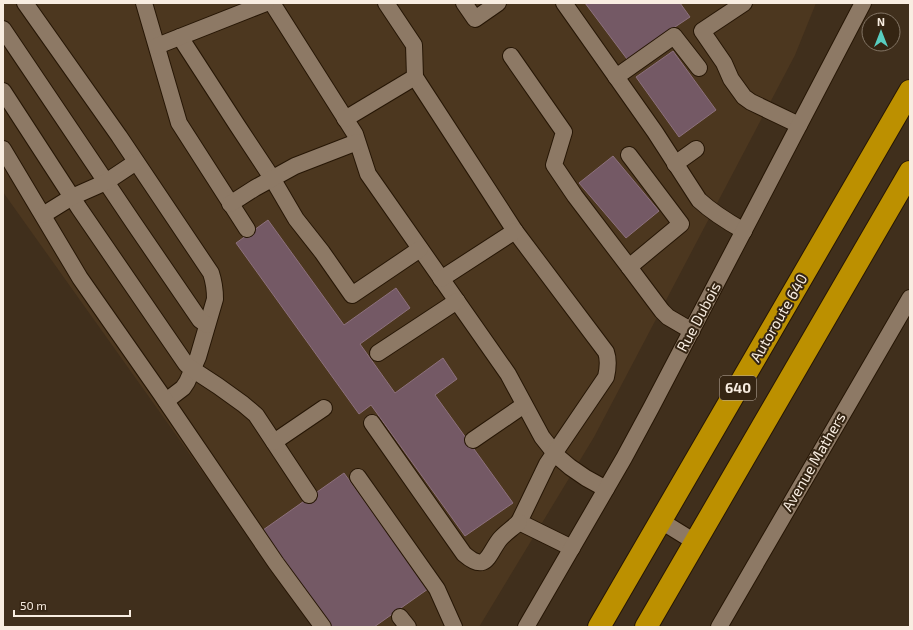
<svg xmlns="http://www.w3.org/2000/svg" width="913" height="630" font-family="'Exo 2',sans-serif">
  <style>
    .built { fill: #4c371f }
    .building { fill: #745965; stroke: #8d717d }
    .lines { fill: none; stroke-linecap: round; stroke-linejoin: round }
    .minor-casing { stroke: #261605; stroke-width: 18 }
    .highway-casing { stroke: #261605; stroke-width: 24 }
    .minor { stroke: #8d7965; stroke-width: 16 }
    .highway { stroke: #bc9000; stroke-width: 22 }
    .labels { text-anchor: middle; stroke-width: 4; stroke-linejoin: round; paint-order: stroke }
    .shield { fill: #352513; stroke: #beb1a3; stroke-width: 1 }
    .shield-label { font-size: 14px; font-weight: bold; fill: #f8ede1 }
    .street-label { font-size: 15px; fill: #f8ede1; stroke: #352513 }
  </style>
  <rect width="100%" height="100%" fill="#402f1c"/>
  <!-- built -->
  <path class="built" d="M3,3H816L795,55L594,437L479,627H313L3,192Z"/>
  <!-- building -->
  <g class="building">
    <path d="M585,3H680L690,17L627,59Z"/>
    <path d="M673,51L716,110L679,137L636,77Z"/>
    <path d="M613,156L659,211L626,238L579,183Z"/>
    <path d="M268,220L344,325L396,288L410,308L360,344L395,393L443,358L457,379L435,395L513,503L465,536L371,405L359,414L236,243Z"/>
    <path d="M344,473L428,589L374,627H332L263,530Z"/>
  </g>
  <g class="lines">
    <!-- minor casing -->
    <g class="minor-casing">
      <g id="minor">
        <path d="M25,3L119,136L211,273C214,282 215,289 215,299L198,357L187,382L183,388L166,401"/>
        <path d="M144,3L179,123L247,229"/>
        <path d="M272,3L355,134L368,174L508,374L542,437L557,456L570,467L586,478L606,489"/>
        <path d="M464,3L475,19L498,3"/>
        <path d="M564,3L655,132L699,200C712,212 728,222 744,231"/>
        <path d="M744,3L702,31L724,63L731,79L744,97L751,102L799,125"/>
        <path d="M3,29L133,222L200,320L207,325"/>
        <path d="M180,37L237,125L272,178L296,219L322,252L352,295L420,249"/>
        <path d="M157,46L266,3"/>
        <path d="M511,56L564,132L554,165L575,196L629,267"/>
        <path d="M415,77L515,231L606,352C609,360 608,368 606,377L547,464L519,522L572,548"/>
        <path d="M616,77L674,36L699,68"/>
        <path d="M3,91L79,208L186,364L192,369L218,386L243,404L256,415L309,495"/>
        <path d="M345,119L415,77L414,45L386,3"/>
        <path d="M3,149L80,278L161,394L276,563L323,627"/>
        <path d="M629,155L681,224L629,267L662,311L668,317L692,331"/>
        <path d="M675,164L696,149"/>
        <path d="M230,204L255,188L295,166L357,142"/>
        <path d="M43,215L72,197L106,182L136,162"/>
        <path d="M441,279L515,231"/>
        <path d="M378,353L457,301"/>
        <path d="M372,423L464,554C487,574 488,554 500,539C505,533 513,528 519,522"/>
        <path d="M473,440L524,405"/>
        <path d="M274,442L324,408"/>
        <path d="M358,477L437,589L454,627"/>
        <path d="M661,521L695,542"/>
        <path d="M400,617L408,627"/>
        <path d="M526,627L624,458L651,408L863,3"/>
        <path d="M719,627L910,298"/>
      </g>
    </g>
    <!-- highway casing -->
    <g class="highway-casing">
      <g id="highway">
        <path d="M599,627L910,91"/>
        <path d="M646,627L910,172"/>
      </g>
    </g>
    <!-- minor -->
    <use href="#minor" class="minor"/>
    <!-- highway -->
    <use href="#highway" class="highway"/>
  </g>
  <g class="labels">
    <!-- shield labels -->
    <rect class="shield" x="720" y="376" width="36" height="24" rx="3"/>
    <g class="shield-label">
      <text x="738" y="393">640</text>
    </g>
    <!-- street labels -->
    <g class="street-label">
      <text transform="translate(699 317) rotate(-62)" y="5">Rue Dubois</text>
      <text transform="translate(779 318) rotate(-60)" y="5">Autoroute 640</text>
      <text transform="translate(814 462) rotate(-60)" y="5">Avenue Mathers</text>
    </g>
  </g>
  <!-- border -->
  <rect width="913" height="630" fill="none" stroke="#f8ede1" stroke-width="8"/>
  <!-- north arrow -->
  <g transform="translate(881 32)"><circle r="19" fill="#352513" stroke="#837565"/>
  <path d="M0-3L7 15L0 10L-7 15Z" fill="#58cec0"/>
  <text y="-6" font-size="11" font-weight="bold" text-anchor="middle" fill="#f8ede1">N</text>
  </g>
  <!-- scale -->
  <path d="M14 610v6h116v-6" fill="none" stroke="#f8ede1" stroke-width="2"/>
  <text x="20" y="610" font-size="12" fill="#f8ede1" stroke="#352513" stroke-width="3" paint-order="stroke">50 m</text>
</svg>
